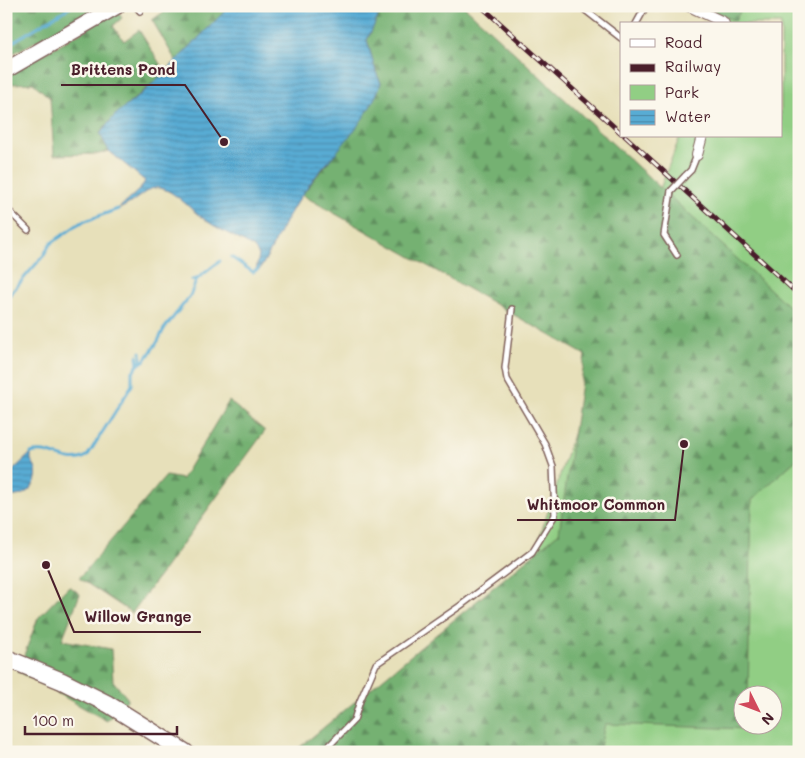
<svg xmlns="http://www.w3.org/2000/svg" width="805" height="758" font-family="Mali,sans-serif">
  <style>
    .green { fill: #91ce84; stroke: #6e7658; fill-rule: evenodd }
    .forest { fill: url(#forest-firs); stroke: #5f684e }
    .water { fill: url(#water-rules); stroke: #516680 }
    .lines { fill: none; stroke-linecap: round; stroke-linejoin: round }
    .stream { stroke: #58acd4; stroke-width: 3 }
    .lane-casing { stroke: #81635d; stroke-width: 8 }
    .street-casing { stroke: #81635d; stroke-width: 12 }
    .secondary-casing { stroke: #81635d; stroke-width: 18 }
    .primary-casing { stroke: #81635d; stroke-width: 19 }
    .lane { stroke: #fff; stroke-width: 5 }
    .street { stroke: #fff; stroke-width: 10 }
    .secondary { stroke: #fff; stroke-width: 15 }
    .primary { stroke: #fff; stroke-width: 16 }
    .rail-casing { stroke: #4a1f2b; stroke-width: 5 }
    .rail { stroke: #fbf7ec; stroke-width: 3; stroke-dasharray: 9; stroke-linecap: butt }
    .lane-bridge-casing { stroke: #81635d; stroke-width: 8; stroke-linecap: butt }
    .lane-bridge { stroke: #fff; stroke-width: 5 }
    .leader { fill: none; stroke: #4a1f2b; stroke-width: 2 }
    .callout-dot { fill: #4a1f2b; stroke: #fbf7ec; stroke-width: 2 }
    .callout-label { font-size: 15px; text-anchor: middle; font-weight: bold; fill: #4a1f2b; stroke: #fbf7ec; stroke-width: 5; stroke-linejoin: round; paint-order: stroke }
  </style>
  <defs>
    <pattern id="forest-firs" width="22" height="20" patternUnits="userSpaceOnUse" patternTransform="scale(1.25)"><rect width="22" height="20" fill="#74b172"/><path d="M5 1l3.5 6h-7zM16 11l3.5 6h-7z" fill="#618f5e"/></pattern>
    <pattern id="water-rules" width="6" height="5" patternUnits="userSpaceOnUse" patternTransform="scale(1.25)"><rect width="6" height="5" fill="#58acd4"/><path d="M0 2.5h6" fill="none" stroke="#4b8bac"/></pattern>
  </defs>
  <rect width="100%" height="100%" fill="#fbf7ec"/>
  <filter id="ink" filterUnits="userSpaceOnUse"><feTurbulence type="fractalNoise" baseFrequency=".02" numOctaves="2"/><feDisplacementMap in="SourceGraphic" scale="10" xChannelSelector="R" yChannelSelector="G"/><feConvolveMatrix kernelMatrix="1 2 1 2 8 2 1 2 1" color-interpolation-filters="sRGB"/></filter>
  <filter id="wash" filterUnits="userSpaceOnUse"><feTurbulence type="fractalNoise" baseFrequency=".0096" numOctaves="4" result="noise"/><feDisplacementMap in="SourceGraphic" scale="20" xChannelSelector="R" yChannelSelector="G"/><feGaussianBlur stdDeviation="1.12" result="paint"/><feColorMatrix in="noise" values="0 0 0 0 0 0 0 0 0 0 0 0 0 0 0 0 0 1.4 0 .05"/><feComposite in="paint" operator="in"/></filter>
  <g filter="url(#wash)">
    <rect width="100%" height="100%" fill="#e7e0ba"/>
    <!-- green -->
    <path class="green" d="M730,6H799V752H307L533,558L607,329L680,136H781V24H724ZM742,696H772V726H742Z"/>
    <!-- forest -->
    <g class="forest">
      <path d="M6,6H103L6,57Z"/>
      <path d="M166,6H227L224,12L176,61L152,20L168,9Z"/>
      <path d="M376,6H464L799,316V457L752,500L748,695L742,696V726H748V729L605,724L599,752H294L559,533L585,355L302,195L315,178L327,164L381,83L376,72L367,40L379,15Z"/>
      <path d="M715,6H743L735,21L713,11Z"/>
      <path d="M117,11L122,18L113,26L124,41L139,30L165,72C143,92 119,110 100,133L109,151L99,154L54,155L50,98L33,83L13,84L6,80V76Z"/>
      <path d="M229,401L265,431L132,613L79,578L166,476L182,479Z"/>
      <path d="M69,586L80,594L62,640L111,649L113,681L128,699L107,721L18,671L38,618Z"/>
    </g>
    <!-- water -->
    <g class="water">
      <path d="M227,6H376L379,15L367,40L376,72L381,83C370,117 338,150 315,177C308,186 302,196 295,205C282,225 273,249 260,269L256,270L259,255L254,248C237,237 216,229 200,216C189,208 170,186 155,188C146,188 131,206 118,209L141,188L145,181L109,151L100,134L115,115L140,95L165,72L224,12Z"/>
      <path d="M31,453V460C47,479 25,502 6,495V477Z"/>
    </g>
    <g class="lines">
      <!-- stream -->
      <g class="stream">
        <path d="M376,11L383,6"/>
        <path d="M6,46L72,6"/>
        <path d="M231,257L253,272L258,269"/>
        <path d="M192,280L197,279L220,261"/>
        <path d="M6,299L44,255L50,244L80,223L118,209"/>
        <path d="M137,356L138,365"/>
        <path d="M138,365L141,360V352"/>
        <path d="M31,453C50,446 70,469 88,455L132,385V373L138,365L146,359L158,341L164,329L190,296L197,279"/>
      </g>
    </g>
  </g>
  <g filter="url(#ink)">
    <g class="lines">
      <!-- lane casing -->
      <g class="lane-casing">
        <g id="lane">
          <path d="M136,6L140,11"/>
          <path d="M580,6L621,38"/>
          <path d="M636,24L646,6"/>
          <path d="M685,176L691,170L697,155"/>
          <path d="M671,191L664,235L677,255"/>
          <path d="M6,217L11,213L28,230"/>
          <path d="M323,752L354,720L360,701L376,664L460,606L532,552L555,515L553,466L545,444L507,379L505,368L512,309"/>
        </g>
      </g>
      <!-- street casing -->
      <g class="street-casing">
        <g id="street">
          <path d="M689,6L723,22L724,24"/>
          <path d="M697,155L702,136"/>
        </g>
      </g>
      <!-- secondary casing -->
      <g class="secondary-casing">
        <path id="secondary" d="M6,70L117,6"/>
      </g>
      <!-- primary casing -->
      <g class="primary-casing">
        <path id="primary" d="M6,658L62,681L108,704L185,752"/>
      </g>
      <!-- lane -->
      <use href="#lane" class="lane"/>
      <!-- street -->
      <use href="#street" class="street"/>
      <!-- secondary -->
      <use href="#secondary" class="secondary"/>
      <!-- primary -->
      <use href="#primary" class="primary"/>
      <!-- rail casing -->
      <g class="rail-casing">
        <g id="rail">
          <path d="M481,6L621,133"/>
          <path d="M625,136L799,295"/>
        </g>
      </g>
      <!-- rail -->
      <use href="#rail" class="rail"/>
      <!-- lane-bridge casing -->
      <g class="lane-bridge-casing">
        <path id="lane-bridge" d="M671,191L685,176"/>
      </g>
      <!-- lane-bridge -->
      <use href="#lane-bridge" class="lane-bridge"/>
    </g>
  </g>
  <!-- callouts -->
  <path class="leader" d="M224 142L185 85H61M684 444L675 520H517M46 565L74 632H201"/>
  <g class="callout-dot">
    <circle cx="224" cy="142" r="5"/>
    <circle cx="684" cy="444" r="5"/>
    <circle cx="46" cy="565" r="5"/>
  </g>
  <g class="callout-label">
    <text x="123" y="75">Brittens Pond</text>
    <text x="596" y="510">Whitmoor Common</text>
    <text x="138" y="622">Willow Grange</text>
  </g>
  <!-- margin -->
  <rect width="805" height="758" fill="none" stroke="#fbf7ec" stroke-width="25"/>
  <!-- legend -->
  <rect x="620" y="22" width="162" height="115" fill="#fbf7ec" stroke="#b4a19f"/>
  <rect x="630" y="39" width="25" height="8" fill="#ffffff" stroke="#b4a19f"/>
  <text x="665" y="48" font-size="15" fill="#4a1f2b">Road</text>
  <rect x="630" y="64" width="25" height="8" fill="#4a1f2b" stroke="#b4a19f"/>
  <text x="665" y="72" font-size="15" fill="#4a1f2b">Railway</text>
  <rect x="630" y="85" width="25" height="15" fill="#91ce84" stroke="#b4a19f"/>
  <text x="665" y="98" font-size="15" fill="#4a1f2b">Park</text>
  <rect x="630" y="110" width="25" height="15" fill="url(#water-rules)" stroke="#b4a19f"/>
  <text x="665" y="122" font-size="15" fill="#4a1f2b">Water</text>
  <!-- north arrow -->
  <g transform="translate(758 710) rotate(132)"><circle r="24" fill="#fbf7ec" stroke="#b4a19f"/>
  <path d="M0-4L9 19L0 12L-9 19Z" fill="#d1495b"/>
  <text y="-8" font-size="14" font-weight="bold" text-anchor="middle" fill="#4a1f2b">N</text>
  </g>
  <!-- scale -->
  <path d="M25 726v8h152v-8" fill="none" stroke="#4a1f2b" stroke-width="2.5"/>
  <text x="32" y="726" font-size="15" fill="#4a1f2b" stroke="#fbf7ec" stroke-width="4" paint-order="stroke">100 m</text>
</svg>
